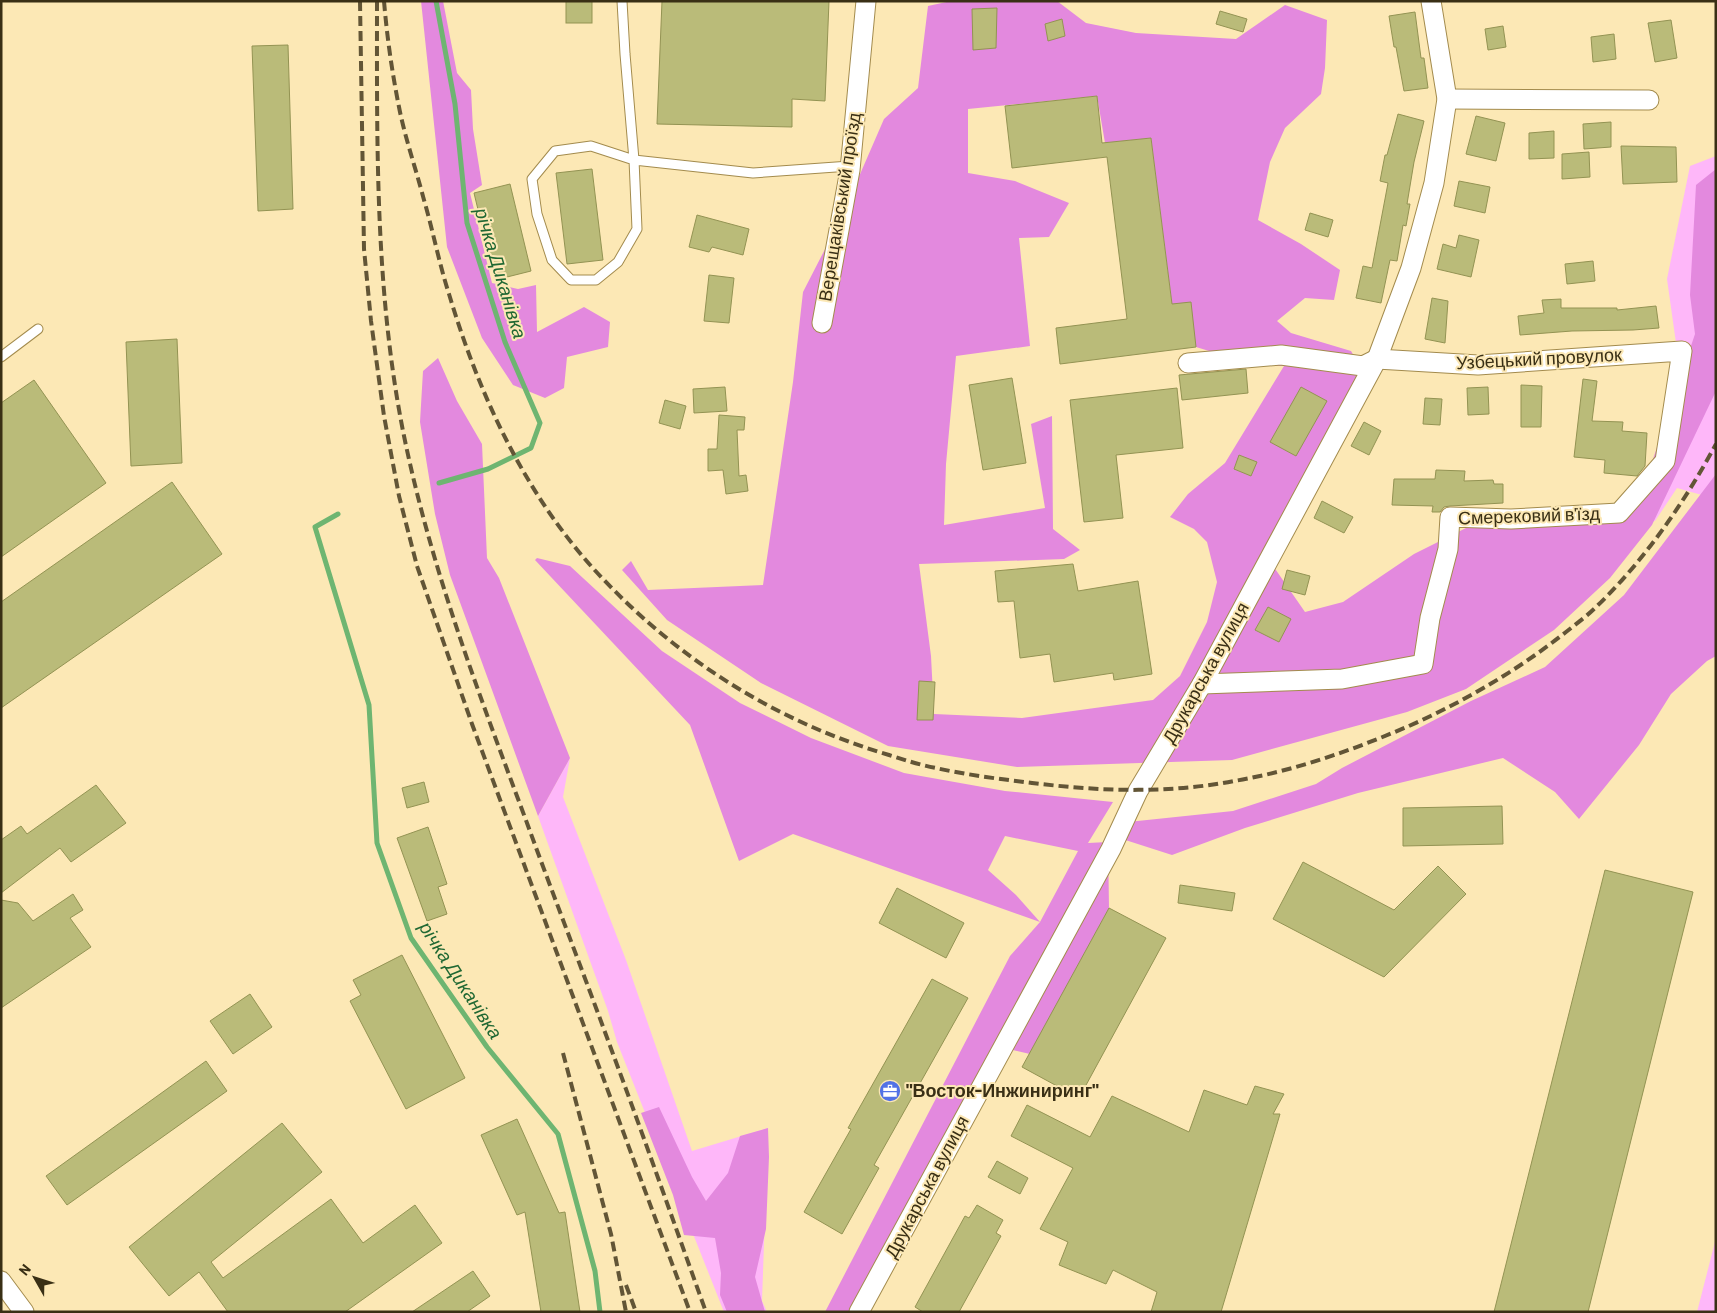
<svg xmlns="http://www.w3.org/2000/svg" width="1717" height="1313" font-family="Barlow,sans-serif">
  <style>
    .green { fill: #feb7f9 }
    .forest { fill: #e389de; fill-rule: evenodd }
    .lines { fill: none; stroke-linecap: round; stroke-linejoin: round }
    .stream { stroke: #6eb571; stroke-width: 5 }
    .building { fill: #babb79; stroke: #939353 }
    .lane-casing { stroke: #a38b4d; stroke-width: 11 }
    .street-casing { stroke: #a38b4d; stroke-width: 21 }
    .lane { stroke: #fff; stroke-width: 9 }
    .street { stroke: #fff; stroke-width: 19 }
    .rail { stroke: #625536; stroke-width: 4; stroke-dasharray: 10 5; stroke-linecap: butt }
    .labels { text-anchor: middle; stroke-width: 4; stroke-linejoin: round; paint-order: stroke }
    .street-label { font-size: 18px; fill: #392f15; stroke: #fce8b5 }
    .poi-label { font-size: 18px; font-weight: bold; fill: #392f15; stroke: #fce8b5; text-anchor: start }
    .water-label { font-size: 19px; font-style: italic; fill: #206833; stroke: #fce8b5 }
  </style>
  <rect width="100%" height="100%" fill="#fce8b5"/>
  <!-- green -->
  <g class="green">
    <path d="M1716,156V499L1677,488L1655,521L1619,513L1665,457L1676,343L1667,279L1690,166Z"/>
    <path d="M570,758L563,797L626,960L692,1151L768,1128L762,1301L767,1312H724L617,1042L608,1011L538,816Z"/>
    <path d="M1716,1238V1312H1697Z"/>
  </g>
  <!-- forest -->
  <g class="forest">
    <path d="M421,1H443L457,73L471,90L473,129L482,185L470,193L492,283L518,289L536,285L537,332L584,307L610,322L608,347L567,357L564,388L545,398L513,385L482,338L447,247Z"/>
    <path d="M951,1H1057L1086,23L1136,33L1236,39L1285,5L1327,20L1325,68L1321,94L1285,128L1270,162L1258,220L1301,244L1340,270L1334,300L1305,298L1277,321L1291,333L1351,351L1367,378L1269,560L1305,612L1343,602L1414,554L1474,524L1549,527L1620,513L1645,483L1695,334L1690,295L1696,185L1716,169V391L1652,525L1610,578L1554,630L1466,689L1407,712L1232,760L1017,767L888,746L761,683L667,620L622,570L631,561L648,590L763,585L793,382L803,292L841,218L884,119L918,88L928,6ZM1097,96L1105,143L1151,138L1172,304L1196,347L1255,365L1284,366L1225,463L1188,494L1170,517L1194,529L1207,542L1217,582L1207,622L1180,676L1153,700L1022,718L934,714L931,656L919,564L1064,559L1080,550L1053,529L1052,416L1031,424L1045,508L944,525L946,464L956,356L1030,346L1019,238L1049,237L1069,203L1015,181L968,173V109Z"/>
    <path d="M438,358L457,401L482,444L487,558L499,578L570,758L538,816L450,575L435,514L420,422L423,371Z"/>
    <path d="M1716,474V656L1707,661L1671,694L1639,745L1579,819L1555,792L1503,758L1358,793L1245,828L1172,855L1116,837L1128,822L1233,811L1316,784L1342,768L1471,701L1545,667L1624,595Z"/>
    <path d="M537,558L570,566L662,651L740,703L811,738L904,773L1005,791L1113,802L1088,843L1108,842L1109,908L1030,1054L996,1046L848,1312H825L1010,956L1040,922L793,834L739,861L690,725L535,560ZM1005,836L1078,851L1040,922L1016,895L988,870Z"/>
    <path d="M659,1107L692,1177L706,1201L728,1173L740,1136L768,1128L769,1157L766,1229L755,1277L765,1312H727L720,1295L721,1273L715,1238L684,1235L673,1195L641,1113Z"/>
  </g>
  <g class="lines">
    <!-- stream -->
    <g class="stream">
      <path d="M436,1L455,104L467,223L505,342L540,423L531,448L488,469L439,483"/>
      <path d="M338,514L315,527L369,705L377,843L411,938L487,1047L558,1134L595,1271L600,1312"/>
    </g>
  </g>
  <!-- building -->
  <g class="building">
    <rect x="566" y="1" width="26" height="22"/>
    <path d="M662,1H829L825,101L792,99V127L657,124Z"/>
    <path d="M997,8L996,48L973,50L972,9Z"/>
    <path d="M1220,11L1247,19L1243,32L1216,24Z"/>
    <path d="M1415,12L1421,58H1424L1428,88L1404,91L1396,47H1394L1389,16Z"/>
    <path d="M1062,19L1065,36L1048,41L1045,24Z"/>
    <path d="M1671,20L1677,58L1655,62L1648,23Z"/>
    <path d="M1503,26L1506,47L1488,50L1485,29Z"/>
    <path d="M1614,34L1616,59L1593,62L1591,37Z"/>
    <path d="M288,45L293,209L258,211L252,46Z"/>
    <path d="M1097,96L1102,143L1151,138L1172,304L1191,302L1196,347L1060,364L1056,328L1127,319L1107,157L1012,168L1005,106Z"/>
    <path d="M1398,114L1424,121L1414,162L1407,204H1410L1406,226L1403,225L1397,261L1390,260L1381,303L1356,298L1363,266L1372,268L1388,183L1380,181L1385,155H1387Z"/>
    <path d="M1476,116L1505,123L1496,161L1466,154Z"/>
    <path d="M1611,122V147L1584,149L1583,124Z"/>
    <path d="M1554,131V158L1529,159V133Z"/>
    <path d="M1621,146L1676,147L1677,182L1623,184Z"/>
    <path d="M1589,152L1590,177L1562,179V154Z"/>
    <path d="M592,169L603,260L567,264L556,173Z"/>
    <path d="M1459,181L1490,187L1485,213L1454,206Z"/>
    <path d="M510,184L531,271L495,280L474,193Z"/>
    <path d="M1310,213L1333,220L1328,237L1305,230Z"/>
    <path d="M697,215L749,229L743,255L712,247L709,252L689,247Z"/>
    <path d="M1459,235L1479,240L1471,277L1437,269L1443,244L1456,248Z"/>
    <path d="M1593,261L1595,281L1567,284L1565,264Z"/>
    <path d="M709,275L734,278L729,323L704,321Z"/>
    <path d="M1432,298L1448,301L1445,343L1425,339Z"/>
    <path d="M1561,299V308H1617V310L1656,306L1659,328L1633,330L1572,331L1520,335L1518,316L1544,313L1542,300Z"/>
    <path d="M177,339L182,463L131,466L126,342Z"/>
    <path d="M1246,369L1248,393L1182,400L1179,375Z"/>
    <path d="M1012,378L1026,463L983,470L969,385Z"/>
    <path d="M1583,379L1597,381L1592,421L1623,422L1622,431L1647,433L1645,466L1637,476L1604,473L1605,460L1574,457Z"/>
    <path d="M34,380L106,483L1,557V403Z"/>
    <path d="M1521,385L1542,386L1541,427H1521Z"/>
    <path d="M725,387L727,411L694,413L693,389Z"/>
    <path d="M1301,387L1327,401L1296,456L1270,442Z"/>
    <path d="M1488,387L1489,414L1468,415L1467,388Z"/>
    <path d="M1177,388L1183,448L1116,455L1123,518L1084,522L1070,400Z"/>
    <path d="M1425,398L1442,399L1440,425L1423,424Z"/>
    <path d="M665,400L686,406L680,429L659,423Z"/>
    <path d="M719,415L745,417L744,430H737L739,476L746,475L748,491L726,494L723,470L708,471V449H717Z"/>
    <path d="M1364,422L1381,431L1369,455L1351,446Z"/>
    <path d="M1239,455L1257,462L1251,476L1234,469Z"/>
    <path d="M1436,470L1465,471L1464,481L1493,480L1494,484H1503V503L1450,506L1444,507L1440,512H1432L1433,506L1392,505L1394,479H1435Z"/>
    <path d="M172,482L222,554L1,708V602Z"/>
    <path d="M1322,501L1353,517L1344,533L1314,518Z"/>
    <path d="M1073,564L1078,591L1138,581L1152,674L1114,680L1113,673L1054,682L1050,654L1020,658L1014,601L998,602L995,571Z"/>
    <path d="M1287,570L1310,576L1305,595L1282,589Z"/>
    <path d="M1268,607L1291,619L1279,642L1255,630Z"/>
    <path d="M919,681L935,682L933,720H917Z"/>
    <path d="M424,782L429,802L407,808L402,788Z"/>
    <path d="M96,785L126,823L71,862L60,848L1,893V840L21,826L27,834Z"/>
    <path d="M1502,806L1503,844L1403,846V808Z"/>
    <path d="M428,827L447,884L438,887L447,914L427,921L397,838Z"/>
    <path d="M1303,862L1394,910L1438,866L1466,894L1384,977L1273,919Z"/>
    <path d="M1605,870L1693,892L1588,1312H1494Z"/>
    <path d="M1180,885L1235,893L1232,911L1178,903Z"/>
    <path d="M897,888L964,923L946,958L879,923Z"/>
    <path d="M73,894L83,910L70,918L91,947L1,1008V900L18,903L33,921Z"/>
    <path d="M1109,908L1166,938L1079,1098L1022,1067Z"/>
    <path d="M402,955L465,1078L406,1109L350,1001L361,995L353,980Z"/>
    <path d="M932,979L968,998L874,1165L879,1168L842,1234L804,1212L851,1129L848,1128Z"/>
    <path d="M250,994L272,1027L233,1054L210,1021Z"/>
    <path d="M206,1061L227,1091L67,1205L46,1176Z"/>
    <path d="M1255,1086L1284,1094L1273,1114H1280L1221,1312H1151L1157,1292L1113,1270L1106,1284L1059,1265L1068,1242L1040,1229L1073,1168L1011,1136L1027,1105L1090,1137L1112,1096L1189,1132L1204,1090L1247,1105Z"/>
    <path d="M517,1119L559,1213L565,1212L580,1312H541L525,1212L517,1215L481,1135Z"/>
    <path d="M282,1123L322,1172L211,1262L223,1278L331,1199L363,1243L415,1205L442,1243L345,1312H228L199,1272L169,1296L129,1247Z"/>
    <path d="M997,1161L1028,1178L1020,1194L988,1177Z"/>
    <path d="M977,1205L1003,1220L996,1233L1001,1236L959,1312H923L915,1307L965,1216L969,1218Z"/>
    <path d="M473,1271L490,1296L467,1312H412Z"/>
  </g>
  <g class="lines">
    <!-- lane casing -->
    <g class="lane-casing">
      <g id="lane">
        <path d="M622,1L625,54L634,160L637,229L618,262L596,280H571L552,260L537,214L532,179L555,151L591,146L634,160L753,173L850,166"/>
        <path d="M1,357L38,329"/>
      </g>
    </g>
    <!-- street casing -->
    <g class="street-casing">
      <g id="street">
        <path d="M1447,99L1649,100"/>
        <path d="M822,323L850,170L866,1"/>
        <path d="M1188,363L1281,355L1363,366L1377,359L1478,365L1682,351L1665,461L1619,513L1511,519L1450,517L1448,549L1430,618L1423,664L1342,679L1202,684"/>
        <path d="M1,1281L24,1312"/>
        <path d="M859,1312L1111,849L1138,791L1202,684L1377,359L1411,268L1434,183L1447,99L1431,1"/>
      </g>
    </g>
    <!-- lane -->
    <use href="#lane" class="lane"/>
    <!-- street -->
    <use href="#street" class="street"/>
    <!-- rail -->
    <g class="rail">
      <path d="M360,1L364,249L371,321L384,416L399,496L417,566L472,724L690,1312"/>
      <path d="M377,1C377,145 375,289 403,431C430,566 479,694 527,823C555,900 585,977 613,1054C645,1140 675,1226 706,1312"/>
      <path d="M384,1C387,37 392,72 399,107C405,138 416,169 424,200C433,231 439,263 449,294C480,398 528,501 604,580C683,663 780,723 889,755C905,760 920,765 936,768C967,775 1000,779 1032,783C1099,791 1167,794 1234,781C1294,771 1353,750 1409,726C1465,701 1518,670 1566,632C1576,624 1587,616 1596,607C1643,562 1685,502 1716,444"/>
      <path d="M563,1053L611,1234L626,1312"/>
      <path d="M626,1285L636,1312"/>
    </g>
  </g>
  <!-- icons -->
  <defs>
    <g id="office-disc" transform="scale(1.125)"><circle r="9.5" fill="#5272e6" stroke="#fce8b5"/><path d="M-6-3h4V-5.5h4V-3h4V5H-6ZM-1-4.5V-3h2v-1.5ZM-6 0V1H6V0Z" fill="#fff"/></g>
  </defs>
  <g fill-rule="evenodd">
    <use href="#office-disc" x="890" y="1091"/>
  </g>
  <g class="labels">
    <!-- street labels -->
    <g class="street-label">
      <text transform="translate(840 207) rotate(-81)" y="6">Верещаківський проїзд</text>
      <text transform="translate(1539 359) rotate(-3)" y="6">Узбецький провулок</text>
      <text transform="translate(1529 516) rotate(-2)" y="6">Смерековий в'їзд</text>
      <text transform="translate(1206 673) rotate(-61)" y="6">Друкарська вулиця</text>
      <text transform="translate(927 1187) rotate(-62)" y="6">Друкарська вулиця</text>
    </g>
    <!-- poi labels -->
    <g class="poi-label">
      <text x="906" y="1097">"Восток-Инжиниринг"</text>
    </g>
    <!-- water labels -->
    <g class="water-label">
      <text transform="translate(501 273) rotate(73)" y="7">річка Диканівка</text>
      <text transform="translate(461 980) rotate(57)" y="7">річка Диканівка</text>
    </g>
  </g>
  <!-- border -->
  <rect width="1717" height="1313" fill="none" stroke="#392f15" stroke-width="5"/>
  <!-- north arrow -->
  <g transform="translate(35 1278) rotate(309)" stroke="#fce8b5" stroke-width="4" paint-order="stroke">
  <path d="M0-4L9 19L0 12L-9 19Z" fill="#392f15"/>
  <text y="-8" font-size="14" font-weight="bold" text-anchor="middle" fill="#392f15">N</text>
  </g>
</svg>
